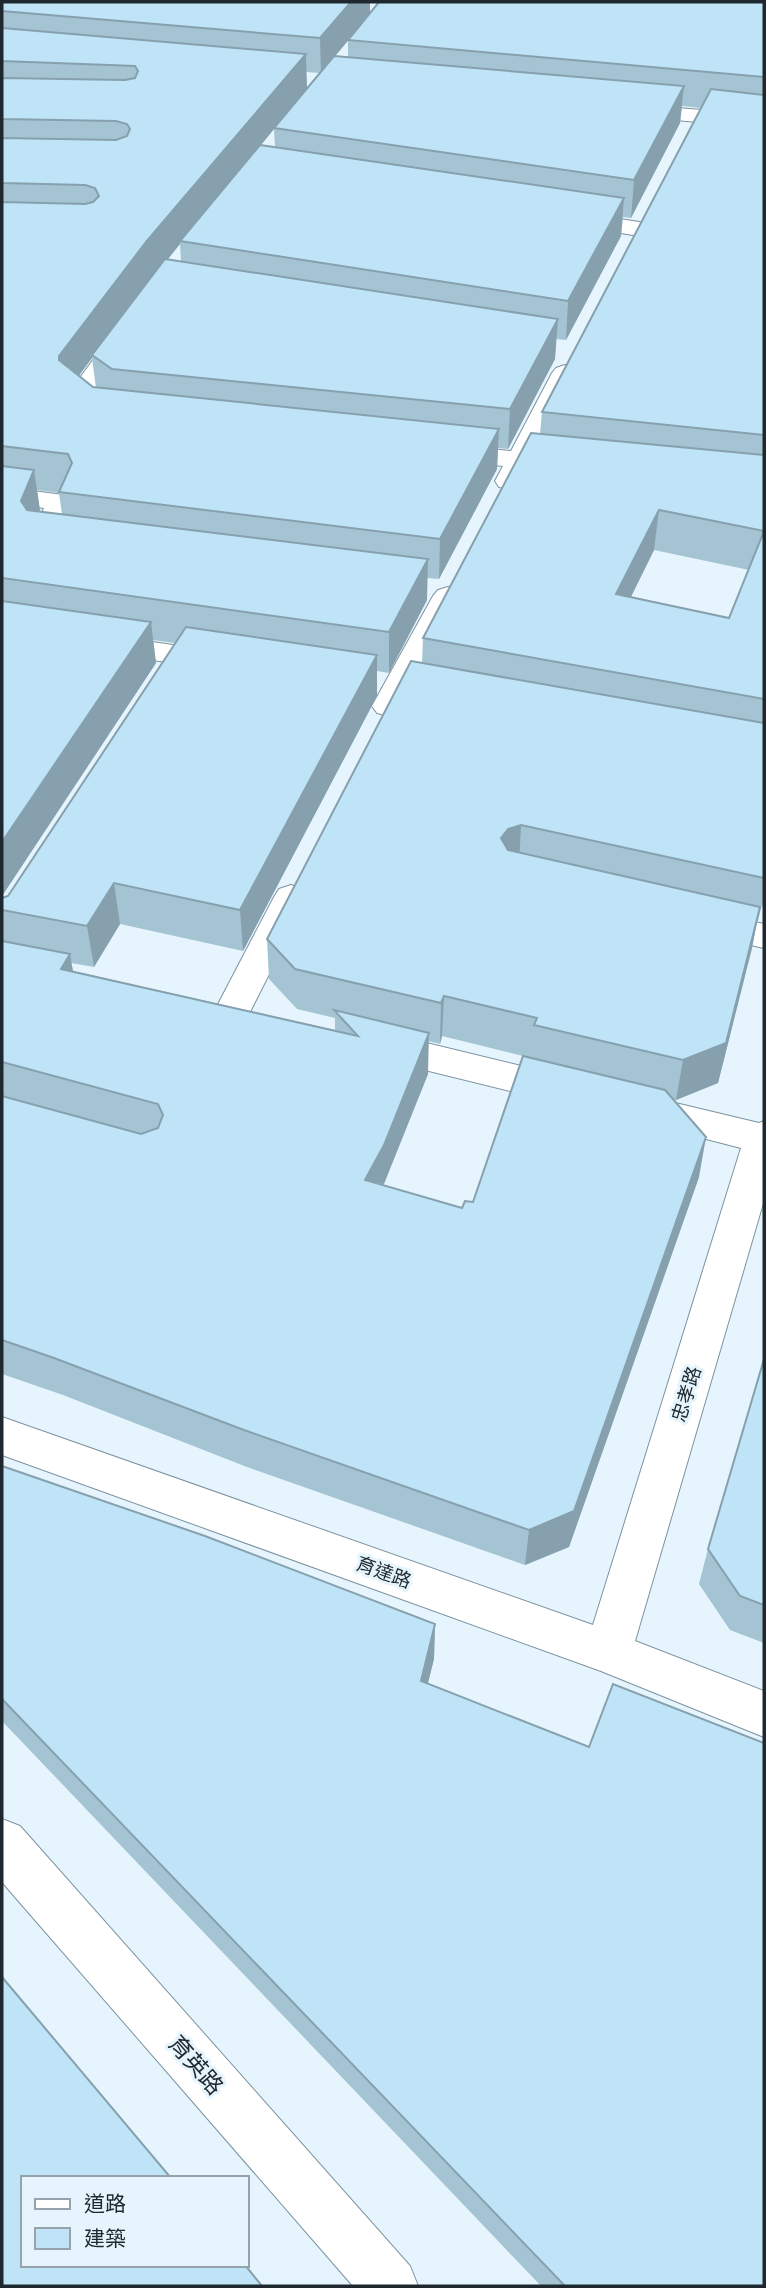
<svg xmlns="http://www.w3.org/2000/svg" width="766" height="2288" font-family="'PT Sans Narrow','Noto Sans TC',sans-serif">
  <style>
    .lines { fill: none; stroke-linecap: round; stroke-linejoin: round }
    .minor-casing { stroke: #7c93a0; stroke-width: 2 }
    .minor { fill: #fff; fill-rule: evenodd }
    .wall { fill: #a4c4d4; fill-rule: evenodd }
    .shaded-wall { fill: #86a0ad }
    .building { fill: #bfe4f7; stroke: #86a0ad; stroke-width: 2 }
    .labels { text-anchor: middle; stroke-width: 6; stroke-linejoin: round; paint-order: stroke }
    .street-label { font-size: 19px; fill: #1f282e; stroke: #e6f5fd }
    .near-street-label { font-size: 23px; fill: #1f282e; stroke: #e6f5fd }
  </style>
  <rect width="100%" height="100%" fill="#e6f5fd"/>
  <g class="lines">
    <!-- minor casing -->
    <g class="minor-casing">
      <g id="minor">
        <path d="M628,104L764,115V128L620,115L617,110L620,105Z"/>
        <path d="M569,211L639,222L647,224L651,229L647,234L639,236L561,223L557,218L561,213Z"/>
        <path d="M126,324L135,327L139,332L93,395L120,418L116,424C98,428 76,412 66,397L117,327Z"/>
        <path d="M565,365L574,368L578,373L537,453L580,459L584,465L580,471L570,473L529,469L519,487L509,489L499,487L495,481L503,466L435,458L431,452L435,446L445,444L511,451L552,373L556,368Z"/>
        <path d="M2,487L71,496L75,502L61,535L76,538L80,544L76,550L66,553L34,548L30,542L44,508L2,503Z"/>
        <path d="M448,587L458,590L463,596L404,706L399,713L388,716L377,713L372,706L433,596L438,590Z"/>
        <path d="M2,620L221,652L232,654L236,661L232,668L221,670L2,638Z"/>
        <path d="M291,885L303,889L308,897L251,1010L246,1019L233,1023L220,1019L215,1010L274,897L279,889Z"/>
        <path d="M705,911L764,924V948L693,932L688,923L693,914Z"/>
        <path d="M377,1031L567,1077L580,1081L586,1091L580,1101L567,1105L364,1055L359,1045L364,1035Z"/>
        <path d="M642,1095L759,1123L764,1121V1200L635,1641L764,1691V1737L601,1671L2,1455V1417L593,1625L741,1148L629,1119L623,1109L629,1099Z"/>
        <path d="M2,1819L20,1826L410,2266L418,2286H353L2,1882Z"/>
      </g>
    </g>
    <!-- minor -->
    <use href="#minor" class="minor"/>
  </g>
  <!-- wall -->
  <g class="wall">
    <path d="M2,2H370V13L764,2V906L762,905L758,920H757L752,948L718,1083L676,1100H673L699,1177L569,1547L525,1565L247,1467L63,1395L2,1374V898L8,896L175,643L153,640L156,663L2,896ZM348,41V58L335,56ZM306,72L320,73L307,89ZM682,106L701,108L542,412L540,434L423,638L422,663L267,939L269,979L297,1009L335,1018V1030L73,971L71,963L94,967L120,924L243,951L377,696V671L389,673L427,600V578L439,579L497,469L498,448L508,449L555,359L556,339L566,340L621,236L623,217L631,218L680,123ZM274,129L275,147L261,145ZM180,244L181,261L167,259ZM92,358L96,388L93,387L79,376ZM37,490L59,493L62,514L40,512ZM654,550L749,570L729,618L631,597ZM442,1036L531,1058L473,1202L462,1208L383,1185L428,1074V1041L440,1044Z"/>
    <path d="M764,1359V1643L730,1630L699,1584L708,1549Z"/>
    <path d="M2,1466L435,1624L434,1659L428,1683L764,2286H541L2,1721Z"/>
  </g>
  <!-- shaded-wall -->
  <g class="shaded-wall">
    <path d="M351,2H370V14L321,73L320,38Z"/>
    <path d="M306,54L307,90L274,128V129L182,242L180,241V244L92,355V358L64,395L59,356L146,242Z"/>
    <path d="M684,86L680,123L631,218L634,180Z"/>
    <path d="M624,198L621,236L566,340L568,301Z"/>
    <path d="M558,319L555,359L508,449L510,409Z"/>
    <path d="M499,429L497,469L439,579L440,539Z"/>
    <path d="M34,470L40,510L28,541L21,501Z"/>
    <path d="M659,510L654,550L612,635L616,594Z"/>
    <path d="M428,559L427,600L389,673V632Z"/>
    <path d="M151,622L156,663L2,896V842Z"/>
    <path d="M377,655V696L243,951L240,910Z"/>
    <path d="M521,825L519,866L501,838L508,829Z"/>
    <path d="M114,883L120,924L94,967L87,926Z"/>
    <path d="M760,907L752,948L718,1083L676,1100L683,1060Z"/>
    <path d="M70,954L77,995L61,969Z"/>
    <path d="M444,996L442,1036L440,1044L441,1003Z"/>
    <path d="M429,1033L428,1074L384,1184L365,1180Z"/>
    <path d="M706,1137L699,1177L569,1547L525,1565L529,1530Z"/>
    <path d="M435,1624L434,1659L420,1714L421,1681Z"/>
  </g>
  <!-- building -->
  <g class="building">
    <path d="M2,2H351L320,38L2,11Z"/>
    <path d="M379,2H764V77L348,40Z"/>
    <path d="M2,28L306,54L146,242L59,356V360L93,387L499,429L440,539L59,492L72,463L68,454L2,446V202L85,204L93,202L99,196L95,188L85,185L2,183V138L116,140L127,136L130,129L127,124L116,121L2,119V78L125,80L135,78L138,71L135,66L2,61Z"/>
    <path d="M334,56L684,86L634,180L274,128Z"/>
    <path d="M711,89L764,95V435L542,412Z"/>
    <path d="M260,145L624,198L568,301L180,241Z"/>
    <path d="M165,259L558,319L510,409L112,369L92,355Z"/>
    <path d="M531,433L764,455V531L659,510L616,594L729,618L764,531V699L423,638Z"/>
    <path d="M2,466L34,470L21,501L27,510L428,559L389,632L2,578Z"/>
    <path d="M2,601L151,622L2,842Z"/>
    <path d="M186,627L377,655L240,910L114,883L87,926L2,910V898L8,896Z"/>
    <path d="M411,661L764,723V878L521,825L508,829L501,838L508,850L760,907L726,1043L683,1060L534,1025L537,1018L444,996L441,1003L295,969L267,939Z"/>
    <path d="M2,941L70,954L61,969L358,1036L334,1010L429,1033L384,1145L365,1180L462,1208L465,1201L473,1202L523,1056L665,1090L706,1137L574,1511L529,1530L244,1430L54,1358L2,1340V1096L141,1134L158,1128L163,1115L158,1104L2,1062Z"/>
    <path d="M764,1359V1605L740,1596L708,1549Z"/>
    <path d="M2,1466L205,1536L435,1624L421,1681L589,1747L613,1684L764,1743V2286H565L2,1699Z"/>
    <path d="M2,1977L171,2178H23V2265H245L262,2286H2Z"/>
  </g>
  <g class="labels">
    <!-- street labels -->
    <g class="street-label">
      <text transform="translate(686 1394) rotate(-73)" y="7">忠孝路</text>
      <text transform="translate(384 1572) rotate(20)" y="7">育達路</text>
    </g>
    <!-- near-street labels -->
    <g class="near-street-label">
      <text transform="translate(196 2065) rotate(49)" y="8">育英路</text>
    </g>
  </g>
  <!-- border -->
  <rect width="766" height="2288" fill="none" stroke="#1f282e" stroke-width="7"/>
  <!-- legend -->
  <rect x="21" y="2176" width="228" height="91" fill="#e6f5fd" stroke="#96a3aa" stroke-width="2"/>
  <rect x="35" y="2199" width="35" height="10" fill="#ffffff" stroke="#96a3aa" stroke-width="2"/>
  <text x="84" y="2211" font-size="21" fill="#1f282e">道路</text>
  <rect x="35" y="2228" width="35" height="21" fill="#bfe4f7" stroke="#96a3aa" stroke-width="2"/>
  <text x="84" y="2246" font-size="21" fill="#1f282e">建築</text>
</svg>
